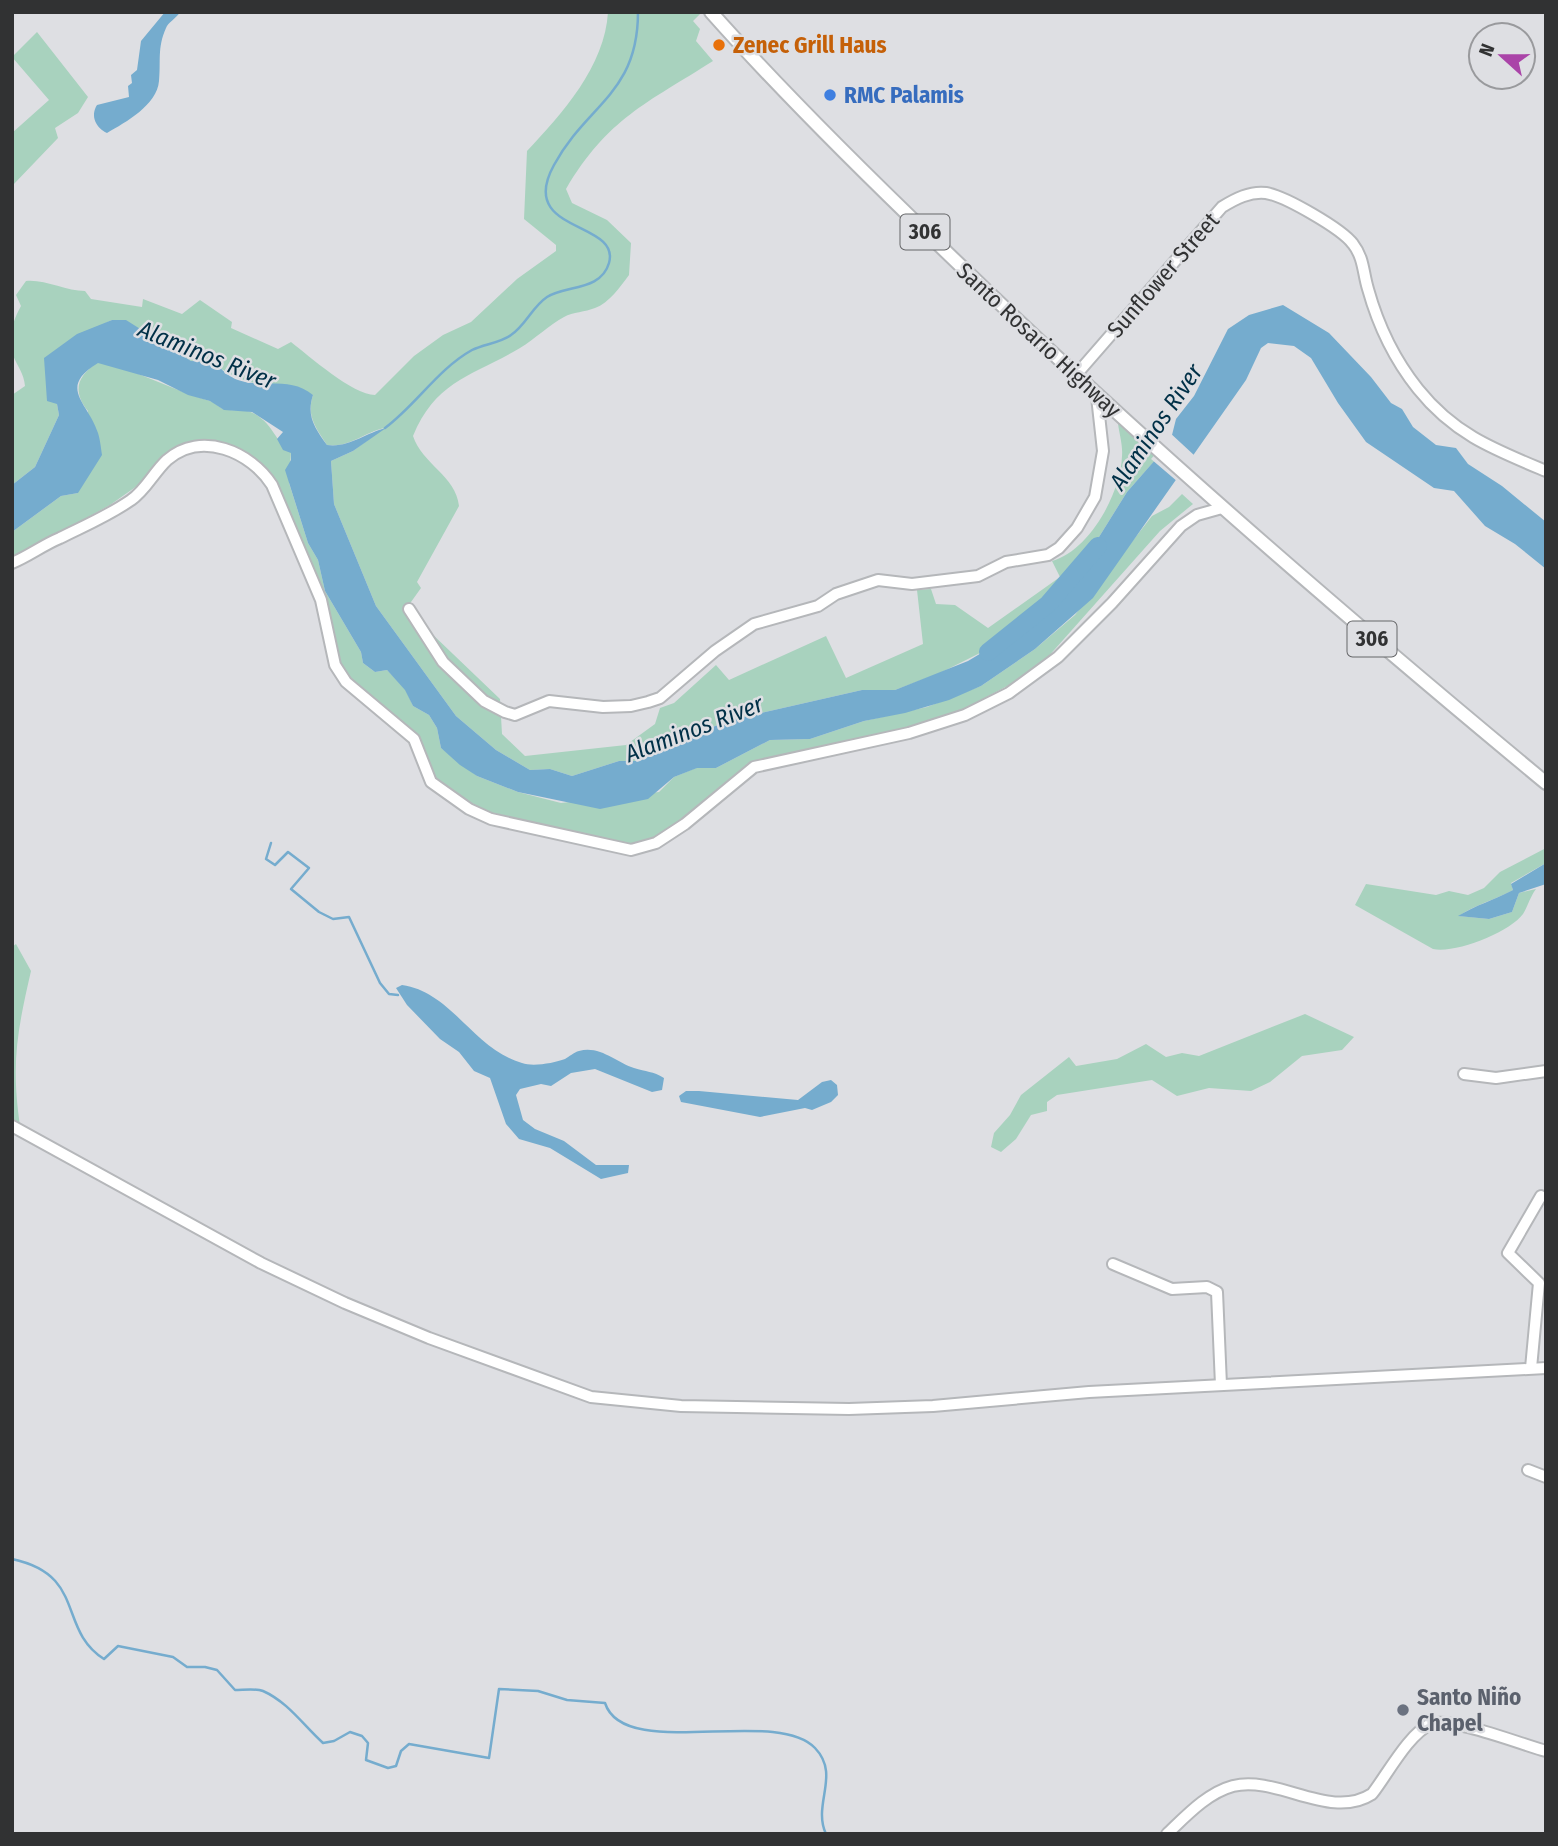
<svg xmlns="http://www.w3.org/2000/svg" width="1558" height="1846" font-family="'Fira Sans Condensed',sans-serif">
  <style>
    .green { fill: #a8d2be }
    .water { fill: #75acce }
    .pier { fill: #dedfe3 }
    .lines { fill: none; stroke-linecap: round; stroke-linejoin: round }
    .stream { stroke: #75acce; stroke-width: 2.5 }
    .river { stroke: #75acce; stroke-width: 18 }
    .minor-casing { stroke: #b5b7ba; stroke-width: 14 }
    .major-casing { stroke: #b5b7ba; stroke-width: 16 }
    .minor { stroke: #fff; stroke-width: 10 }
    .major { stroke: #fff; stroke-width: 12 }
    .food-dot { fill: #e8710a; stroke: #dedfe3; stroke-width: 2.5 }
    .shop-dot { fill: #3f7fe0; stroke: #dedfe3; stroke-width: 2.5 }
    .worship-dot { fill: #6b7280; stroke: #dedfe3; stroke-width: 2.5 }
    .labels { text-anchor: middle; stroke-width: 5; stroke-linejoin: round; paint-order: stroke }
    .shield { fill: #dedfe3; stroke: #656668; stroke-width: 2 }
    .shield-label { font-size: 21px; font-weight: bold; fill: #313233 }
    .food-label { font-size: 23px; font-weight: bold; fill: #c56008; stroke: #dedfe3; text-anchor: start }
    .shop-label { font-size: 23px; font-weight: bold; fill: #366cbe; stroke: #dedfe3; text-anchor: start }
    .street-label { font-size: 23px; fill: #313233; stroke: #dedfe3 }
    .worship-label { font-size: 23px; font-weight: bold; fill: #5b616d; stroke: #dedfe3; text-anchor: start }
    .water-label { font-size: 24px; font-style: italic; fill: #003047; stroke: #dedfe3 }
  </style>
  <rect width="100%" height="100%" fill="#dedfe3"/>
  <!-- green -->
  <g class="green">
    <path d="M608,12H702L693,21L700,29L696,41L713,61C647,103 608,118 566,189L572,203L607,220L631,243L629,275C620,287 609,303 595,308C585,312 573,312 564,317C549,325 535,339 520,348C473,376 436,380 413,436C422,464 456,476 459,506L417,582L421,588L406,609L500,699L502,734L525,756L626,745L655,724L660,708L674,703L716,665L729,680L826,636L846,678L923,644L917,590L931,589L936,604L955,605L988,628L1060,577L1052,561C1089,551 1121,493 1122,456C1123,445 1119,433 1118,423L1157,458L1127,492L1066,590L996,645L940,673L895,690H862L739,718L671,741L635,761H619L572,776L550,769L530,770L496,750L456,716L376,606L334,504L331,461L353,451L384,428C363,433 349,448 327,445C316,428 306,416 313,395C271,385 242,387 207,359L191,361L143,330L112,320L95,328L57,404L59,415L35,467L12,485V395L25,386C24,373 17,366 13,355C7,339 13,320 21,306L16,295L26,281C44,279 66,291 85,291L91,299L142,307L143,299L182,314L200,300L232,322L231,328L278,349L291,342C309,356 353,395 375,395L414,356L443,335L471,322L517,279L556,251V245L524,219L527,151C562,114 605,66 608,12Z"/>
    <path d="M37,32L88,97L78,113L55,128L58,138L12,186V133L49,100L12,57Z"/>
    <path d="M98,362C138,370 172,390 210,401C215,402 219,408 224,409C235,412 245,408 255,414C275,426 274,441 291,452L289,483L308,543L318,560L325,591L361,652L363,663L375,672L387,670L406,690L413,706L429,715L437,728L441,748L477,776L518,792L561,803L659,792L674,777L696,768H716L770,740L810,739L864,721L927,707L981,686L1035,649L1075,615L1152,516L1169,507L1182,494L1193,504L1160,531L1047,658L1011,684L960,711L910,728L769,760L654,841L631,848L528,826L477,810L435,781L422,748L345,677L338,659L329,610L259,463L195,445L110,505L12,559V532L61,496L78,493L88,411C72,391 77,376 98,362Z"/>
    <path d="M1546,848V863L1511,883L1513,890C1495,900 1476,904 1459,916L1489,919L1512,912L1519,893L1536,889C1530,897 1528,906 1523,914C1510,932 1455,954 1433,949L1355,905L1366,884L1436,895L1449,891L1468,895L1484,888L1500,872Z"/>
    <path d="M16,944L31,971C17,1032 11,1063 20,1126L12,1122V947Z"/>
    <path d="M1305,1014L1354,1037L1342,1050L1302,1056L1270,1082L1251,1091L1209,1088L1177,1096L1152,1080L1057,1095L1047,1102V1111L1031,1115L1016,1139L1001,1152L991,1147L994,1133L1010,1115L1021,1095L1069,1057L1076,1066L1117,1059L1146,1044L1166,1057L1182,1053L1199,1056Z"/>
  </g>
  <!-- water -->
  <g class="water">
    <path d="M165,12H180C176,19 168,22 166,28C157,48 161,61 159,81C157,105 126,122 107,133C96,128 90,116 97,105L129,97L128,86L132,83L131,75L137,70L141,41Z"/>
    <path d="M1283,305L1329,333L1371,377L1391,403L1402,409L1413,427L1436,445L1456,448L1468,464L1502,486L1546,522V569L1515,544L1485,526L1454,491L1434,488L1366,442L1338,403L1311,358L1294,346L1268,343L1261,348L1246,380L1093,598L1035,649L981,686L949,700L905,713L864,721L810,739L770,740L716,768H697L674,777L648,799L600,809L518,792L477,776L460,765L441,748L437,728L429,715L413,706L405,690L387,670L375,672L363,663L361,652L325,591L318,560L308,543L285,470L291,460V453L283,450L277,439L283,432L252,412L224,410L210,401L188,395L158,380L98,363C57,388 88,402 98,433C100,439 101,448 102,455L78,493L61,496L12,532V485L35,467L59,415L57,404L47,401L44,358L77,334L112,320H126L191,361L216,362C242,401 283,369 313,395C306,416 315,428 327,445C349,448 365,433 386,428L353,451L331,461L334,504L376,606L456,716L496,750L530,770L550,769L572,776L619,761H635L671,741L739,718L862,690H895L968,661L1018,631L1066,590L1127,492L1170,443L1176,419L1194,396L1228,329L1249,315Z"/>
    <path d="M1546,863V884L1519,893L1512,912L1489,919L1458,916C1476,905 1494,900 1513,890L1511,884Z"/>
    <path d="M402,985C452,992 473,1049 522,1063C533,1067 554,1063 565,1059C569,1057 574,1052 579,1051C600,1045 617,1063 634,1068C646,1072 653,1071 664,1078L662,1090L652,1092L595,1069L571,1073L551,1086L541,1084L520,1089L516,1095L523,1120L535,1129L564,1141L596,1165H629L628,1173L601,1179L550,1148L519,1139L506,1124L490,1078L474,1071L459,1052L440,1039L407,1005L396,988Z"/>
    <path d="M831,1080L837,1085L838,1095L831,1102L812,1110L805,1108L760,1117L681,1102L679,1096L686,1091H699L798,1100L822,1082Z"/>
  </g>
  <!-- pier -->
  <path class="pier" d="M1168,431L1195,456L1178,482L1151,459L1166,442Z"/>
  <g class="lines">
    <!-- stream -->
    <g class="stream">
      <path d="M385,428C416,405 438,369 472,350C484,344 500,343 511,335C526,325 532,307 547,297C566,285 601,291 609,263C621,220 516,234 554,165C587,104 638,94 638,12"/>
      <path d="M271,843L266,859L275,865L288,852L309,868L291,889L319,912L333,919L349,917L380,983L389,994L398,995"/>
      <path d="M12,1559C87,1575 57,1629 104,1659L118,1646L173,1657L187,1667H205L217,1670L235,1690C243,1690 256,1688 263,1691C288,1702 304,1726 323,1743L334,1741L350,1732L362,1736L368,1743L366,1760L388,1768L396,1766L401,1751L409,1744L489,1758L499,1689L538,1691L567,1700L605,1703C624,1762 775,1706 815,1748C841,1775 812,1804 826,1834"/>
    </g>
    <!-- river -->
    <path class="river" d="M988,652L1048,604L1098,546"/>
    <!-- minor casing -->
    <g class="minor-casing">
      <g id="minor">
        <path d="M1075,376L1222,207C1235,199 1250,191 1266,193C1285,196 1342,229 1353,244C1364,258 1363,273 1368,289C1378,325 1394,359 1418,389C1454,434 1493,449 1546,471"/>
        <path d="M12,563C29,556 43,545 60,538C84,526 108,516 131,500C145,491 154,472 167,460C201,430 251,452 272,485L321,600L335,665L346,682L414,739L431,782L469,809L491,819L631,850L656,843L685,824L754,767L909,733L965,715L1009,693L1058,657L1112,603L1181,526L1197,515L1222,508"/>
        <path d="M409,609L443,662L484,701L505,712L515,715L549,701L603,707L631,706L648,702L660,698L715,651L754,624L818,606L836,594L878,580L912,584L978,576L1006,562L1048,555L1059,548L1077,528L1095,497L1103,451L1097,397"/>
        <path d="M1464,1074L1496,1078L1546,1071"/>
        <path d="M12,1126L261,1263L345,1303L429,1338L591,1397L681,1406L849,1409L933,1406L1089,1392L1546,1368"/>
        <path d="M1113,1264L1172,1289L1207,1287L1217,1292L1221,1385"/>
        <path d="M1531,1368L1539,1283L1508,1253L1541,1196"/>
        <path d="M1528,1470L1546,1477"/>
        <path d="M1167,1834C1186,1816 1207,1793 1233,1786C1278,1775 1330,1821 1372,1794C1387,1775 1409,1733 1431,1724C1450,1716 1523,1745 1546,1751"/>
      </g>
    </g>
    <!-- major casing -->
    <g class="major-casing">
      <path id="major" d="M711,12C782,92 858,167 935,241C1130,431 1336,609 1546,783"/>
    </g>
    <!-- minor -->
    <use href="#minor" class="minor"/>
    <!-- major -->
    <use href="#major" class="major"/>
  </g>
  <!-- markers -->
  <circle class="food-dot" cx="719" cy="45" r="7"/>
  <circle class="shop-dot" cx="830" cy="95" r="7"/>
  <circle class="worship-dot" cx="1403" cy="1710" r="7"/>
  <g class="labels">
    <!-- shield labels -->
    <g class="shield">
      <rect x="900.5" y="214.5" width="49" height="35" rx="5"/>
      <rect x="1347.5" y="621.5" width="49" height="35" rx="5"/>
    </g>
    <g class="shield-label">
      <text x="925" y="239">306</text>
      <text x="1372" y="646">306</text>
    </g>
    <!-- food labels -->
    <g class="food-label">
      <text x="733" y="53">Zenec Grill Haus</text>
    </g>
    <!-- shop labels -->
    <g class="shop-label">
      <text x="844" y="103">RMC Palamis</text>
    </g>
    <!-- street labels -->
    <g class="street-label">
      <text transform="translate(1163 275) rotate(-49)" y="8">Sunflower Street</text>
      <text transform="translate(1039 340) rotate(43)" y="8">Santo Rosario Highway</text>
    </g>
    <!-- worship labels -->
    <g class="worship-label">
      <text x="1417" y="1705">Santo Niño<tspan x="1417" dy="26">Chapel</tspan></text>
    </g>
    <!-- water labels -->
    <g class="water-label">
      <text transform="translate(207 355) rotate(22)" y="8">Alaminos River</text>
      <text transform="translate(1156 427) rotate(-56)" y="8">Alaminos River</text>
      <text transform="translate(694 729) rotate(-21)" y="8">Alaminos River</text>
    </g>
  </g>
  <!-- border -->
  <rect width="1558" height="1846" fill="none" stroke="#313233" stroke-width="28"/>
  <!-- north arrow -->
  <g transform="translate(1502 56) rotate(291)"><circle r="33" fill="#dedfe3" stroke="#999a9d" stroke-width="2"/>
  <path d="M0-5L12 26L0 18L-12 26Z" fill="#aa44a8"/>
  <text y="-10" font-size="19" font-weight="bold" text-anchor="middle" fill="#313233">N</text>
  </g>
</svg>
